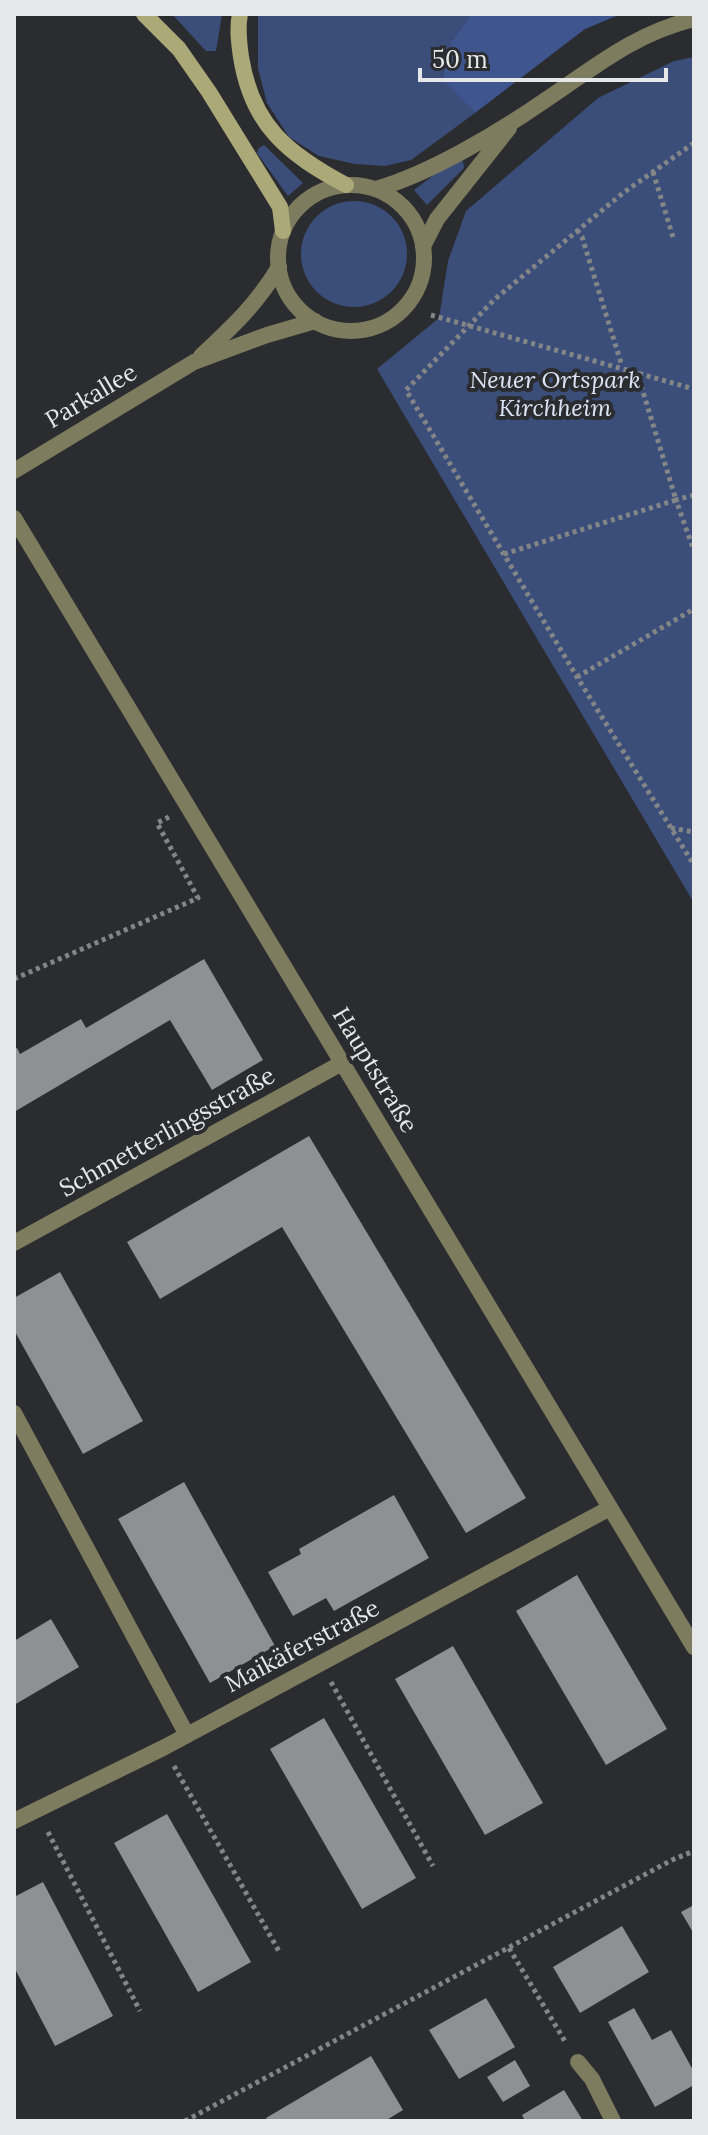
<svg xmlns="http://www.w3.org/2000/svg" width="708" height="2135" font-family="Lora,serif">
  <style>
    .green { fill: #3b4e7a }
    .forest { fill: #3e558d }
    .building { fill: #8e9094 }
    .lines { fill: none; stroke-linecap: round; stroke-linejoin: round }
    .path { stroke: #848587; stroke-width: 5; stroke-dasharray: 4 4; stroke-linecap: butt }
    .minor { stroke: #7e7c5e; stroke-width: 16 }
    .tertiary { stroke: #7e7c5e; stroke-width: 16 }
    .secondary { stroke: #aca979; stroke-width: 16 }
    .labels { text-anchor: middle; stroke-width: 8; stroke-linejoin: round; paint-order: stroke }
    .park-label { font-size: 24px; font-style: italic; fill: #dbe3f5; stroke: #2b2c2f }
    .street-label { font-size: 24px; fill: #e6e7e9; stroke: #2b2c2f }
  </style>
  <rect width="100%" height="100%" fill="#2b2c2f"/>
  <!-- green -->
  <g class="green">
    <path d="M172,14H222L216,51H206Z"/>
    <path d="M258,14H471L451,42L442,78L475,113L411,160L385,166L355,164L319,156L289,137L267,103L258,68Z"/>
    <path d="M694,57V903L377,369L439,318L448,261L466,211L598,98L674,61Z"/>
    <path d="M264,145L303,183L288,196L257,153L259,148Z"/>
    <path d="M455,159L463,161L464,168L427,205L414,190Z"/>
    <circle cx="354" cy="254" r="53"/>
  </g>
  <!-- forest -->
  <path class="forest" d="M471,14H621L585,29L475,113L442,79L451,42Z"/>
  <!-- building -->
  <g class="building">
    <path d="M204,959L263,1060L212,1090L170,1020L14,1112V1049L17,1048L20,1054L81,1019L86,1028Z"/>
    <path d="M309,1136L526,1498L466,1533L282,1227L160,1299L127,1242Z"/>
    <path d="M60,1272L143,1421L83,1454L14,1330V1298Z"/>
    <path d="M184,1482L275,1646L210,1683L118,1519Z"/>
    <path d="M394,1495L429,1558L334,1611L326,1598L293,1616L268,1572L301,1554L299,1549Z"/>
    <path d="M577,1575L667,1729L606,1765L516,1611Z"/>
    <path d="M51,1619L79,1667L14,1705V1641Z"/>
    <path d="M453,1646L543,1803L485,1835L395,1679Z"/>
    <path d="M324,1718L416,1878L362,1909L270,1749Z"/>
    <path d="M167,1814L251,1962L198,1992L114,1843Z"/>
    <path d="M43,1882L113,2016L55,2046L14,1967V1897Z"/>
    <path d="M694,1905V1934L681,1912Z"/>
    <path d="M622,1926L649,1972L580,2013L553,1967Z"/>
    <path d="M486,1998L515,2047L459,2079L429,2030Z"/>
    <path d="M634,2008L652,2040L671,2030L694,2072V2085L655,2107L608,2022Z"/>
    <path d="M371,2056L403,2110L385,2121H268L266,2118Z"/>
    <path d="M515,2060L530,2086L503,2102L487,2077Z"/>
    <path d="M564,2090L583,2121H525L522,2115Z"/>
  </g>
  <g class="lines">
    <!-- path -->
    <g class="path">
      <path d="M694,143L623,193L495,299L406,390L577,677L694,865"/>
      <path d="M653,172L673,237"/>
      <path d="M577,230L582,237L622,366"/>
      <path d="M431,315L694,389"/>
      <path d="M694,495L676,500L694,551"/>
      <path d="M504,554L676,500L637,372"/>
      <path d="M577,677L694,609"/>
      <path d="M671,828L694,832"/>
      <path d="M14,979L198,898L157,823L169,817"/>
      <path d="M331,1682L433,1866"/>
      <path d="M174,1766L280,1953"/>
      <path d="M48,1832L140,2011"/>
      <path d="M509,1948L566,2043"/>
      <path d="M185,2121L672,1860L694,1851"/>
    </g>
    <!-- minor -->
    <g class="minor">
      <path d="M14,1243L342,1063"/>
      <path d="M14,1413L187,1735"/>
      <path d="M14,1821L163,1748L610,1508"/>
      <path d="M578,2062L592,2079L613,2121"/>
    </g>
    <!-- tertiary -->
    <g class="tertiary">
      <circle cx="351" cy="258" r="73"/>
      <path d="M376,189C429,174 498,133 544,101C595,67 633,34 694,19"/>
      <path d="M423,246L437,219L509,128"/>
      <path d="M201,356C232,327 257,304 279,267"/>
      <path d="M14,471L194,362L267,335L315,321"/>
      <path d="M14,518L694,1647"/>
    </g>
    <!-- secondary -->
    <g class="secondary">
      <path d="M144,14L179,49L209,92L280,207L283,231"/>
      <path d="M240,14C237,28 239,43 241,57C252,126 288,154 346,185"/>
    </g>
  </g>
  <g class="labels">
    <!-- park labels -->
    <g class="park-label">
      <text x="555" y="388">Neuer Ortspark<tspan x="555" dy="28">Kirchheim</tspan></text>
    </g>
    <!-- street labels -->
    <g class="street-label">
      <text transform="translate(91 396) rotate(-31)" y="8">Parkallee</text>
      <text transform="translate(375 1070) rotate(59)" y="8">Hauptstraße</text>
      <text transform="translate(167 1132) rotate(-29)" y="8">Schmetterlingsstraße</text>
      <text transform="translate(302 1646) rotate(-28)" y="8">Maikäferstraße</text>
    </g>
  </g>
  <!-- border -->
  <rect width="708" height="2135" fill="none" stroke="#e6e7e9" stroke-width="32"/>
  <!-- scale -->
  <path d="M420 68v12h246v-12" fill="none" stroke="#e6e7e9" stroke-width="4"/>
  <text x="432" y="68" font-size="24" fill="#e6e7e9" stroke="#2b2c2f" stroke-width="6" paint-order="stroke">50 m</text>
</svg>
